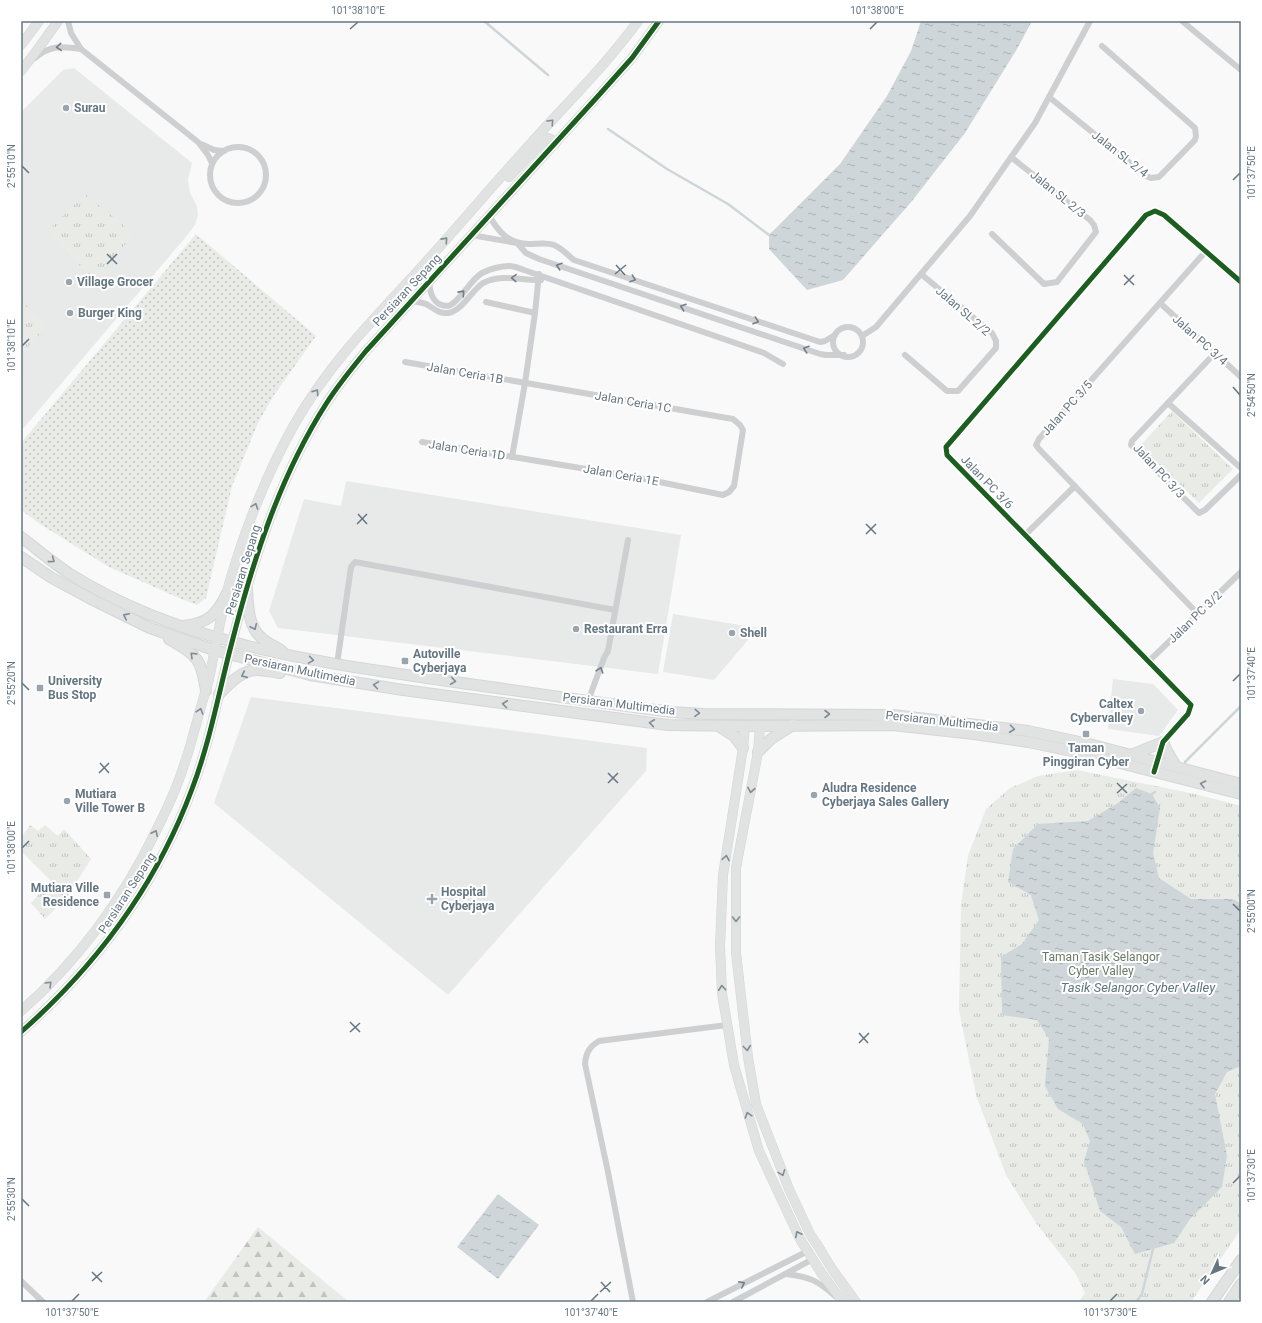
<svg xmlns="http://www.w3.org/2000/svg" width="1262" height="1323" font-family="Roboto,sans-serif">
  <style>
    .built { fill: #e8e9e9 }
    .grass { fill: url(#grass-dots) }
    .forest { fill: url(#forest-firs) }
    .park { fill: url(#park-tufts) }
    .water { fill: url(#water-ripples) }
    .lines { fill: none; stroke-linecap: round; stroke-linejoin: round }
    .stream { stroke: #ced6d9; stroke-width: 2.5 }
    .secondary-casing { stroke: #d5d6d7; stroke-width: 10 }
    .primary-casing { stroke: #d5d6d7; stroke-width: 12 }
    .street { stroke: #cecfd0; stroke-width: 6 }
    .secondary { stroke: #e1e2e2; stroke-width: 9 }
    .primary { stroke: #e1e2e2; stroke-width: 10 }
    .cycleway-casing { stroke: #fff; stroke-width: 8 }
    .cycleway { stroke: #1b5e20; stroke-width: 5 }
    .oneway { stroke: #707f8b }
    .oneway2 { stroke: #7e8c96 }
    .ticks { fill: none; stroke: #657683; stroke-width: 1.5 }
    .poi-dot { fill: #99a4ac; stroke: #fff; stroke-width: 1.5 }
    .labels { text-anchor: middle; stroke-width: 4; stroke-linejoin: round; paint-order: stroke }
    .poi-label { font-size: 12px; font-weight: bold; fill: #657683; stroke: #fff; text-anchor: start }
    .street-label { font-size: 12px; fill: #657683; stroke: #fff }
    .park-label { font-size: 12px; fill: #687a64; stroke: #fff }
    .water-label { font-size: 13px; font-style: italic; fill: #60757c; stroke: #fff }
    .neatline { fill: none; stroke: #657683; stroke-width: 1.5 }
    .ticks-label { font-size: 10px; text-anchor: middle; fill: #657683 }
  </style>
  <defs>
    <pattern id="grass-dots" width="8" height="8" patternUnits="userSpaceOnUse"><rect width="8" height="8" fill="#e8ebe6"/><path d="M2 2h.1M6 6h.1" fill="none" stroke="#c0c3c0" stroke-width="1.8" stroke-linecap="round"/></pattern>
    <pattern id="forest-firs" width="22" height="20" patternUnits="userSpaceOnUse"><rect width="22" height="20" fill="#e8ebe6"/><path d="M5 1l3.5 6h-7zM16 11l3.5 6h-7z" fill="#c0c3c0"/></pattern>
    <pattern id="park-tufts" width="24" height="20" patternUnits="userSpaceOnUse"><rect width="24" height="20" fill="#e8ebe6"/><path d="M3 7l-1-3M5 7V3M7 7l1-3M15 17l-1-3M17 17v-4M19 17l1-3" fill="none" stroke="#c0c3c0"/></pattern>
    <pattern id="water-ripples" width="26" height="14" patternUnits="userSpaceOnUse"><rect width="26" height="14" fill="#ced6d9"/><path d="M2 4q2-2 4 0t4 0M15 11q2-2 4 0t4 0" fill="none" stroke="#abb2b5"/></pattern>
  </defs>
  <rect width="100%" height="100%" fill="#f9f9f9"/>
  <!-- built -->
  <g class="built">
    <path d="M74,68L192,163L188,180L190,193L197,206L198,215L195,225L184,239L21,431V112L63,70Z"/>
    <path d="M346,481L681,535L658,674L278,628L269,611L304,499L341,506Z"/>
    <path d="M673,614L758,628L714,680L663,672Z"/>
    <path d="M1113,679L1153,684L1178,710L1159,736L1108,729Z"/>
    <path d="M251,697L647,748L646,771L448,995L214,803Z"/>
  </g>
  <!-- grass -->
  <path class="grass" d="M196,234L316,336L274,395L258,423L232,486L206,598L197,605L179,598L109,567L40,524L21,510V443Z"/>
  <!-- forest -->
  <path class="forest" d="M258,1227L349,1302H204Z"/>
  <!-- park -->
  <g class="park">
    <path d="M85,194L134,234L95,280L46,233Z"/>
    <path d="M21,300L47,326L21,355Z"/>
    <path d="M1172,411L1233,469L1199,503L1140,446Z"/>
    <path d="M1077,770L1195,794L1241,806V1229L1191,1302H1079L1085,1293L1076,1274L1036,1223L1006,1175L976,1095L959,1010L961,904L968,856L986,809L1010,788L1038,776Z"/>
    <path d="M30,825L38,831L45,825L58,836L64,829L91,859L67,897L45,919L31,903L51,881L21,851V833L23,835Z"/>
  </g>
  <!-- water -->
  <g class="water">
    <path d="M921,21H1032L1017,49L965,133L912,201L843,280L807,290L769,249V235L840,164L887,96L911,51Z"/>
    <path d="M1136,788L1152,794L1160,808L1153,853L1159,878L1191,899H1233L1241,904V1066L1227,1072L1215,1094L1227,1156L1222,1187L1190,1219L1174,1243L1135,1254L1121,1227L1100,1211L1084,1161L1090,1141L1083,1124L1058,1109L1045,1086L1049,1039L1037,1020L1002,1015L1001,957L1022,944L1039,920L1031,895L1008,882L1013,849L1038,824L1088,821L1118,803Z"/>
    <path d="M498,1194L539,1225L498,1279L457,1247Z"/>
  </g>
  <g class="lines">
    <!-- stream -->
    <g class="stream">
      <path d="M484,21L548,75"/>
      <path d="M608,129L667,169L728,204L769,235"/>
      <path d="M1185,762L1241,706"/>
      <path d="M1152,794L1155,792"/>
      <path d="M1136,1302L1142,1294L1153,1249"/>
    </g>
    <!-- secondary casing -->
    <g class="secondary-casing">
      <g id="secondary">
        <path d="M21,45L39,21"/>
        <path d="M21,71L38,49L58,21"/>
        <path d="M509,177L544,140L548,138L551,139L555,144"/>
        <path d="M745,726L743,748L723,875L720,946L722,993L734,1065L759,1151L800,1239L822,1274L843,1302"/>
        <path d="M760,726L758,752L736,868V953L748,1057L756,1104L789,1189L810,1234L818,1246L832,1269L856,1302"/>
        <path d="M21,1011C78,961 123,899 156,831C167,809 177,788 184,765C189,752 192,738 196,725C200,709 205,694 209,679C215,650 220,620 227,591C243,534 265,477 294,425C327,367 372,320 417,272C456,229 493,185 532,142C568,102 606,65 638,21"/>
        <path d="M21,1032C98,964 156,886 192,789C210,742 219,691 232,642C253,560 280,476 326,404C338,385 352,368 366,351L599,95L632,58L659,21"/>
      </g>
    </g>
    <!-- primary casing -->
    <g class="primary-casing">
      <g id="primary">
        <path d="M21,537C37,549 53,563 70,574C183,645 318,662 447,681C522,691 597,703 672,712L703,714L893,715L1028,731L1089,744L1241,784"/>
        <path d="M21,557L52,578L91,599L150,628L214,650L310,675L403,690L668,725L745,726L892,725L974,734L1028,742L1081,753L1241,794"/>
        <path d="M247,589C248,606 248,628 263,639C268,644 276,646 282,651"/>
        <path d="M183,626C208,623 217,615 227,593"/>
        <path d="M169,639C197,656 201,657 206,691"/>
        <path d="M219,694C229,684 242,670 257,670C265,670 272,672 280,673"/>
        <path d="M720,727L734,736L743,748"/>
        <path d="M758,752L771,739L793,725"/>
        <path d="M1131,755L1163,742L1167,751L1176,766"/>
        <path d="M1212,1302L1241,1260"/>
        <path d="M1229,1302L1241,1284"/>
      </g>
    </g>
    <!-- street -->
    <g class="street">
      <path d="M1182,21L1241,70"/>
      <path d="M81,49L198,142L208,155L212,163"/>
      <path d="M35,58C50,45 62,46 81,49L71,33L68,21"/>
      <path d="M1049,97L1146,176L1151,178L1159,177L1195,140L1196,136L1195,128L1102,46"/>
      <path d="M201,144L214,150L224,151"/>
      <circle cx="238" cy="175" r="28"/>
      <path d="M489,215C498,232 509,244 529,244C538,244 546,242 554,245C562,248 567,255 574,260L820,342L825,341L835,335"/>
      <path d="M992,234L1044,284L1057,282L1096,232L1094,225L1090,220L1011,157"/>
      <path d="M471,235L517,243L526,253L539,259L820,354L826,355H844"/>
      <path d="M429,282C430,290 431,299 439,304C441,305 446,306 448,306C458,304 471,279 482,273C489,269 501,266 509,266C514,266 519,268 524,270L764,353L783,364"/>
      <path d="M411,301C416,302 421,302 426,304C434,308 438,314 448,313C461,312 472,290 483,283C503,273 522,281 541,280"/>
      <path d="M486,302L535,313"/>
      <path d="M1160,303L1241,377"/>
      <circle cx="848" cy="342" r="15"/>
      <path d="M862,336L876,327L970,216L1035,123L1090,21"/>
      <path d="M1215,353L1132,441L1131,445L1199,513L1205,510L1241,475"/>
      <path d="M905,355L947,391H958L996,348V341L992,333L921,274"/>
      <path d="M405,362L733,419L740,425L743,430L734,486L729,492L723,495L635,477L422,442"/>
      <path d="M1168,403L1241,468"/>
      <path d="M512,457L525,383L535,313L539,274"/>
      <path d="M1025,535L1075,486"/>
      <path d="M1198,614L1039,449L1036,445L1039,439L1206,251"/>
      <path d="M1148,662L1241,572"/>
      <path d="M337,664L351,567L355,562L615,610"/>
      <path d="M588,701L604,658L608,651L628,540"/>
      <path d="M1156,764L1163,742L1188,714L1191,705L947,455L946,447L1146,215L1155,211L1164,215L1241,282"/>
      <path d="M786,1274C810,1277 817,1280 835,1296"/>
      <path d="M21,1281L43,1302"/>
      <path d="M633,1302L608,1172L585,1064C586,1053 589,1047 599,1041L727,1025"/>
      <path d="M707,1302L808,1251"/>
      <path d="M733,1302L813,1259"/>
    </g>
    <!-- secondary -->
    <use href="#secondary" class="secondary"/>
    <!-- primary -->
    <use href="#primary" class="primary"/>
    <!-- cycleway casing -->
    <g class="cycleway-casing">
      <g id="cycleway">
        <path d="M1154,772L1163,742L1188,714L1191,705L947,455L946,447L1146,215L1155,211L1164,215L1241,282"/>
        <path d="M21,1032C98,964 156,886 192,789C210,742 219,691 232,642C253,560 280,476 326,404C338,385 352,368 366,351L599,95L632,58L659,21"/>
      </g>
    </g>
    <!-- cycleway -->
    <use href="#cycleway" class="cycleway"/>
  </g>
  <!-- one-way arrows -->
  <defs><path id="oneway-chevron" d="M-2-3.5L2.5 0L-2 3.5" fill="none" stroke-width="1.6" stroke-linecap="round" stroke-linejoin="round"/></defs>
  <g class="oneway">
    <use href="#oneway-chevron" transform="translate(59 47) rotate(175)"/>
    <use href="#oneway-chevron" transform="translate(559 266) rotate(-162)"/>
    <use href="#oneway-chevron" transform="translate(514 278) rotate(-178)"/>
    <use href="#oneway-chevron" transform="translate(633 279) rotate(19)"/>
    <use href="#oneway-chevron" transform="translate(462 293) rotate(-48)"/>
    <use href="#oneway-chevron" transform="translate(683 307) rotate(-161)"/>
    <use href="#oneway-chevron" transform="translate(756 321) rotate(19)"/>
    <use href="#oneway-chevron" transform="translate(806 349) rotate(-161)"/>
    <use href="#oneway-chevron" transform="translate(600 670) rotate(-72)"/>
    <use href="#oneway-chevron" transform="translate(742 1284) rotate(-27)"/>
  </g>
  <g class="oneway2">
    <use href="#oneway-chevron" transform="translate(551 122) rotate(-47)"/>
    <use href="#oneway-chevron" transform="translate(445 240) rotate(-48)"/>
    <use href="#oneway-chevron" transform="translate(316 392) rotate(-55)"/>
    <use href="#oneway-chevron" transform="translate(255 506) rotate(-70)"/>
    <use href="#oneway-chevron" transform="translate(52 560) rotate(37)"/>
    <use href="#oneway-chevron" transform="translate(126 616) rotate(-154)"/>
    <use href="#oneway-chevron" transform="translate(254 627) rotate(65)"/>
    <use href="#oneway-chevron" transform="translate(193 655) rotate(-136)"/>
    <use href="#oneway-chevron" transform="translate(311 660) rotate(9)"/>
    <use href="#oneway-chevron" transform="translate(244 675) rotate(156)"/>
    <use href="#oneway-chevron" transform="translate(453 681) rotate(8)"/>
    <use href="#oneway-chevron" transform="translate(376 685) rotate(-171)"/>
    <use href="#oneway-chevron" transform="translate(505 704) rotate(-173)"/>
    <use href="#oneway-chevron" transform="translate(200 711) rotate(-73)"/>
    <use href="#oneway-chevron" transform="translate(697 713) rotate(3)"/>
    <use href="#oneway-chevron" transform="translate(827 714)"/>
    <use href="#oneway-chevron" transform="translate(652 723) rotate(-172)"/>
    <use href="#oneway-chevron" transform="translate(1012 729) rotate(7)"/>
    <use href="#oneway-chevron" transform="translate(1203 784) rotate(-166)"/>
    <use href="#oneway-chevron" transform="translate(751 790) rotate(100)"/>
    <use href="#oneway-chevron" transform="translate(155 833) rotate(-64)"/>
    <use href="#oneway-chevron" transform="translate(726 858) rotate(-81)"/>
    <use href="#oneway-chevron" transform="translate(736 919) rotate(90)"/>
    <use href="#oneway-chevron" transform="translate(49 984) rotate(-45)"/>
    <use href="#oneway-chevron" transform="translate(722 988) rotate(-94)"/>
    <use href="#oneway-chevron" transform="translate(747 1048) rotate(83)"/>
    <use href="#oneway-chevron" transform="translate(748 1115) rotate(-107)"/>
    <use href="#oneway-chevron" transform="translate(782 1173) rotate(69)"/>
    <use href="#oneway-chevron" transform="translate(798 1234) rotate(-117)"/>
  </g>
  <!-- ticks -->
  <path class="ticks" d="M350,29L358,22M870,29L877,22M22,166L29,173M1233,180L1240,173M107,254L117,264M107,264L117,254M616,265L625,275M615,274L626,265M1124,275L1134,285M1124,285L1134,275M22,346L29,339M1233,387L1240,395M358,514L367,524M357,524L367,514M866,524L876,534M866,534L876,524M1233,681L1240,674M22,683L29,690M100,763L109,773M99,773L109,763M608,773L618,783M608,783L618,773M1117,783L1127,793M1117,793L1127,784M22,848L29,841M1233,904L1240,911M350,1022L360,1032M350,1032L360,1023M859,1033L868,1043M859,1043L869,1033M1233,1183L1240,1176M22,1199L29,1206M92,1272L102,1282M92,1281L102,1272M601,1282L610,1292M600,1292L611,1282M72,1301L79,1294M591,1301L598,1294M1110,1301L1117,1294"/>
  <!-- markers -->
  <g class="poi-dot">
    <circle cx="66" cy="108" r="4"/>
    <circle cx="69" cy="282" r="4"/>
    <circle cx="70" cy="313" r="4"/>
    <circle cx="576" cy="629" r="4"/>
    <circle cx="732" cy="633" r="4"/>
    <rect x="401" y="657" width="8" height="8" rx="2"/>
    <rect x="36" y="684" width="8" height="8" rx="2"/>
    <circle cx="1141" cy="711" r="4"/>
    <rect x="1082" y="730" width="8" height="8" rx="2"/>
    <circle cx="814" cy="795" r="4"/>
    <circle cx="67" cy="801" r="4"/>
    <rect x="103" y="891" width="8" height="8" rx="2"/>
    <path d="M430 893h4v4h4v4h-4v4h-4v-4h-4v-4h4z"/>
  </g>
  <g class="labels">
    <!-- poi labels -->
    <g class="poi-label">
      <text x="74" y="112">Surau</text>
      <text x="77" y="286">Village Grocer</text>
      <text x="78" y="317">Burger King</text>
      <text x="584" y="633">Restaurant Erra</text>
      <text x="740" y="637">Shell</text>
      <text x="413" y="658">Autoville<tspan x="413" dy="14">Cyberjaya</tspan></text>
      <text x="48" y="685">University<tspan x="48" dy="14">Bus Stop</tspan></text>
      <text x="1133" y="708" text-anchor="end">Caltex<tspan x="1133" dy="14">Cybervalley</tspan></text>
      <text x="1086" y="752" text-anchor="middle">Taman<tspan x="1086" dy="14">Pinggiran Cyber</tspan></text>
      <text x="822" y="792">Aludra Residence<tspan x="822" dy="14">Cyberjaya Sales Gallery</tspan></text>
      <text x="75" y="798">Mutiara<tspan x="75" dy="14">Ville Tower B</tspan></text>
      <text x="99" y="892" text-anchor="end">Mutiara Ville<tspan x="99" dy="14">Residence</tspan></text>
      <text x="441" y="896">Hospital<tspan x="441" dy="14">Cyberjaya</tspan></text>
    </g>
    <!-- street labels -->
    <g class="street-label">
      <text transform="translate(1120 154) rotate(38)" y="4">Jalan SL 2/4</text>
      <text transform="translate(1058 194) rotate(39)" y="4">Jalan SL 2/3</text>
      <text transform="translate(407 290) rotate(-47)" y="4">Persiaran Sepang</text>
      <text transform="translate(963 311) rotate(41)" y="4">Jalan SL 2/2</text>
      <text transform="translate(1200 340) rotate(42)" y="4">Jalan PC 3/4</text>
      <text transform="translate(465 373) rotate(10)" y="4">Jalan Ceria 1B</text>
      <text transform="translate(633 402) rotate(10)" y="4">Jalan Ceria 1C</text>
      <text transform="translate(1067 408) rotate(-48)" y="4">Jalan PC 3/5</text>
      <text transform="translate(467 450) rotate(9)" y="4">Jalan Ceria 1D</text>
      <text transform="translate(1159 471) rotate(47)" y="4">Jalan PC 3/3</text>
      <text transform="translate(621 475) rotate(10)" y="4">Jalan Ceria 1E</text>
      <text transform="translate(987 482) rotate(46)" y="4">Jalan PC 3/6</text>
      <text transform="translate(243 570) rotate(-73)" y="4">Persiaran Sepang</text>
      <text transform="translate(1195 617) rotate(-44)" y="4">Jalan PC 3/2</text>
      <text transform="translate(300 670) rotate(12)" y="4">Persiaran Multimedia</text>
      <text transform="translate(619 704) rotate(7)" y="4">Persiaran Multimedia</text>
      <text transform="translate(942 721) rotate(6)" y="4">Persiaran Multimedia</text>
      <text transform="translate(127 893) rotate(-57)" y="4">Persiaran Sepang</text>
    </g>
    <!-- park labels -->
    <g class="park-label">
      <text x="1101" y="961">Taman Tasik Selangor<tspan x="1101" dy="14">Cyber Valley</tspan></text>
    </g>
    <!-- water labels -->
    <g class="water-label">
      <text x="1138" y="992">Tasik Selangor Cyber Valley</text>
    </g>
  </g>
  <!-- border -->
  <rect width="1262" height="1323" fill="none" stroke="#ffffff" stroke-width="44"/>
  <!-- north arrow -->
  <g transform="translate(1212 1273) rotate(226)" stroke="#ffffff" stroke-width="3" paint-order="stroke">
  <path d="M0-3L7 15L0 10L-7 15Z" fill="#657683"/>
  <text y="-6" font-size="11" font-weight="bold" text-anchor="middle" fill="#657683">N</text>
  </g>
  <rect x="22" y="22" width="1218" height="1279" class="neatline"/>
  <g class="ticks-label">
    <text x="358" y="14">101°38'10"E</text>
    <text x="877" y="14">101°38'00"E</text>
    <text transform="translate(11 166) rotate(-90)" y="4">2°55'10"N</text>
    <text transform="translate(1251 173) rotate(-90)" y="4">101°37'50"E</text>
    <text transform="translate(11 346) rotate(-90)" y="4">101°38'10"E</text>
    <text transform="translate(1251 395) rotate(-90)" y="4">2°54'50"N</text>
    <text transform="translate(1251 674) rotate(-90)" y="4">101°37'40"E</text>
    <text transform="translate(11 683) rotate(-90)" y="4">2°55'20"N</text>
    <text transform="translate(11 848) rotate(-90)" y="4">101°38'00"E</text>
    <text transform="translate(1251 911) rotate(-90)" y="4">2°55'00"N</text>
    <text transform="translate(1251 1176) rotate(-90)" y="4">101°37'30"E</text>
    <text transform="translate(11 1199) rotate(-90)" y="4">2°55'30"N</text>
    <text x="72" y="1316">101°37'50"E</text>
    <text x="591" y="1316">101°37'40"E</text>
    <text x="1110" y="1316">101°37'30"E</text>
  </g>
</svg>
